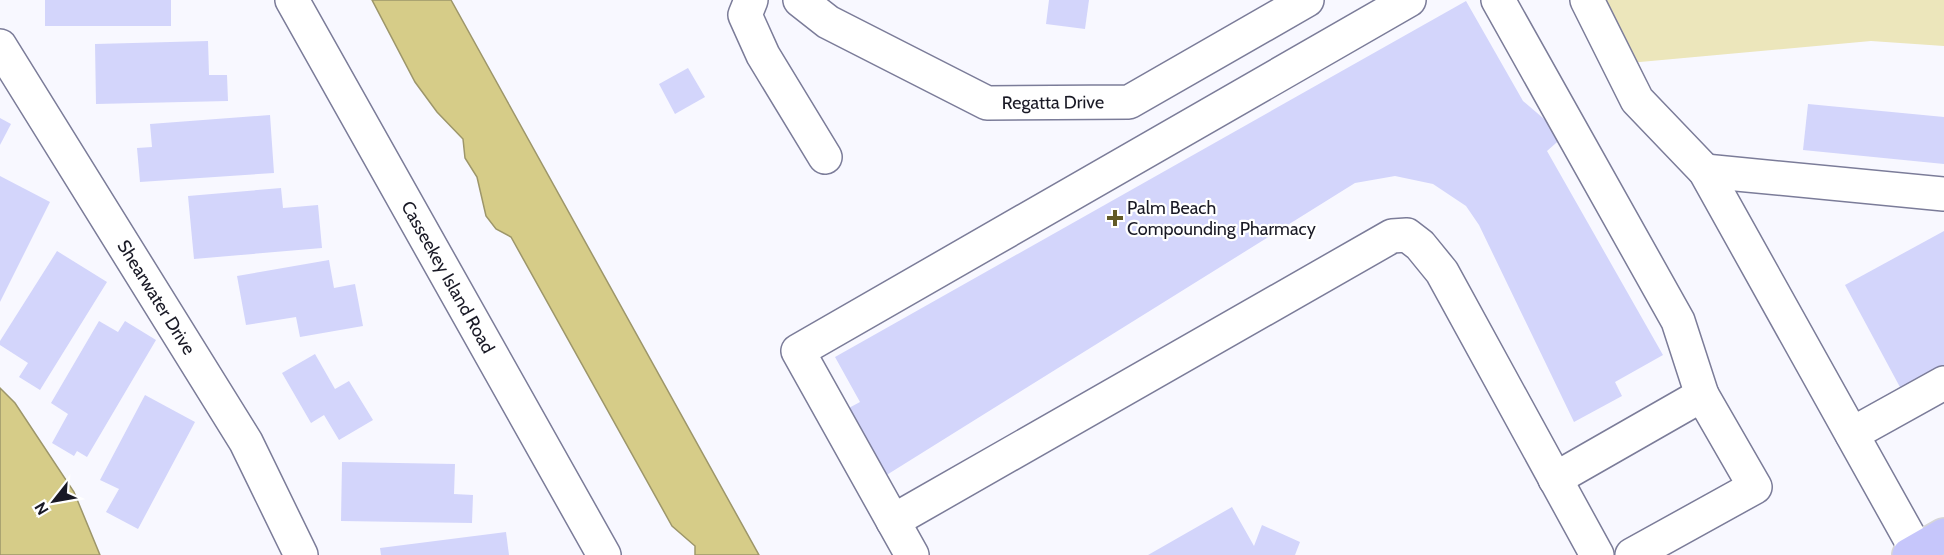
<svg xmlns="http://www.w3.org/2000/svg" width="1944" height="555" font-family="Cabin,sans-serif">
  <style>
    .green { fill: #ece6bb }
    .water { fill: #d6cc88; stroke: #9d966a; stroke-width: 1.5 }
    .building { fill: #d3d5fb }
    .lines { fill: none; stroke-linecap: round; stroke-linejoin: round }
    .minor-casing { stroke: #7b7c99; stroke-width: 36 }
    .major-casing { stroke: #d6d6d8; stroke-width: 36 }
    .minor { stroke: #fff; stroke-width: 33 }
    .major { stroke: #c6c6fb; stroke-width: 33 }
    .poi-dot { fill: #625a27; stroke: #fff; stroke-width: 2 }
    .labels { text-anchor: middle; stroke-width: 4.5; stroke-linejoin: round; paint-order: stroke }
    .street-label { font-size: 18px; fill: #191925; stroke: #fff }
    .poi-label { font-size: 18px; fill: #191925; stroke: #fff; text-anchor: start }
  </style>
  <rect width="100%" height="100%" fill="#f8f8ff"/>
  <!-- green -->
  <path class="green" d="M1597,0H1944V46L1871,41L1629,63Z"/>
  <!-- water -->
  <g class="water">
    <path d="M372,0H451L759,555H695V546L672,526L511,237L496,229L486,216L477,177L465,158L463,139L437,112L415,82Z"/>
    <path d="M0,388L15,403L74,492L100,555H0Z"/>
  </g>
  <!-- building -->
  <g class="building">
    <rect x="45" y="0" width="126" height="26"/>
    <path d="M1049,0H1089L1085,29L1046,24Z"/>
    <path d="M1466,1L1523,101L1564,136L1547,151L1663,355L1615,382L1622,396L1574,422L1479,225L1466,206L1433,184L1395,176L1355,183L885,476L847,409L860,402L835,357Z"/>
    <path d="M208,41L209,75H227L228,101L96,104L95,44Z"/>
    <path d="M688,68L705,97L675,114L659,84Z"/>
    <path d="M1808,104L1944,117V164L1803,150Z"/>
    <path d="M270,115L274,173L140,182L137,148L152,147L150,124Z"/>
    <path d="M0,118L11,124L0,145Z"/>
    <path d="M0,176L50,202L0,302Z"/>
    <path d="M281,188L283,208L318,205L322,248L194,259L188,196Z"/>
    <path d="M1944,231V365L1901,389L1845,285Z"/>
    <path d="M57,251L107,282L40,390L19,377L28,363L0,345V341Z"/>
    <path d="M329,260L334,288L355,284L363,326L300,337L296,317L246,325L237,276Z"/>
    <path d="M99,321L118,332L125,321L156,340L87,457L77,451L74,456L52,443L68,414L51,403Z"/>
    <path d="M315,354L335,389L349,381L373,420L339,440L324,415L311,423L282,373Z"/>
    <path d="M145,395L195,422L138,529L106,512L119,489L100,480Z"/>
    <path d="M342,462L455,464L454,494L473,495L472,523L341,521Z"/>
    <path d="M1232,507L1254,546L1262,525L1300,542L1295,555H1148Z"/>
    <path d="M506,532L509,555H381L380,548Z"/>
  </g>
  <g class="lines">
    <!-- minor casing -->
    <g class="minor-casing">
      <g id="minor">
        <path id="s1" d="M292,0L604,555"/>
        <path d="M751,0L745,15L763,55L825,157"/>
        <path id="s2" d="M800,0L828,22L987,103L1129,102L1307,0"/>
        <path d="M1498,0L1678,321L1702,395"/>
        <path d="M1587,0L1637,100L1705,171L1917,551"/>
        <path id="s3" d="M0,46L246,442L301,555"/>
        <path d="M1705,171L1944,194"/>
        <path d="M1852,434L1944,383"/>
        <path d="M1555,479L1702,395L1755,487L1632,555"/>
        <path d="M893,521L1392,236L1407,235L1420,245L1442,272L1597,555"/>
        <path d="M912,555L798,351L1409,0"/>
      </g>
    </g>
    <!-- major casing -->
    <g class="major-casing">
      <path id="major" d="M1909,555L1944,535"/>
    </g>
    <!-- minor -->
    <use href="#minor" class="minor"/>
    <!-- major -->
    <use href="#major" class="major"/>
  </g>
  <!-- markers -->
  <path class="poi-dot" d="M1112 209h6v6h6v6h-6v6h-6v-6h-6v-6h6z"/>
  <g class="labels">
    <!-- street labels -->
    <g class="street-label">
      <text dy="6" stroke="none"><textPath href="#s2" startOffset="280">Regatta Drive</textPath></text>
      <text dy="6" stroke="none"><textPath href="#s1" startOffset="318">Casseekey Island Road</textPath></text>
      <text dy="6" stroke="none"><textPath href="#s3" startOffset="296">Shearwater Drive</textPath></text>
    </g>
    <!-- poi labels -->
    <g class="poi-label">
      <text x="1127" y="214">Palm Beach<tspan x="1127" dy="21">Compounding Pharmacy</tspan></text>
    </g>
  </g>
  <!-- north arrow -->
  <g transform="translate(54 501) rotate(239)" stroke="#ffffff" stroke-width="4.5" paint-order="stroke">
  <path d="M0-4.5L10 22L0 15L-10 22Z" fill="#191925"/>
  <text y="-9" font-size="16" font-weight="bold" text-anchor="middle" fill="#191925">N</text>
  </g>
</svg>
